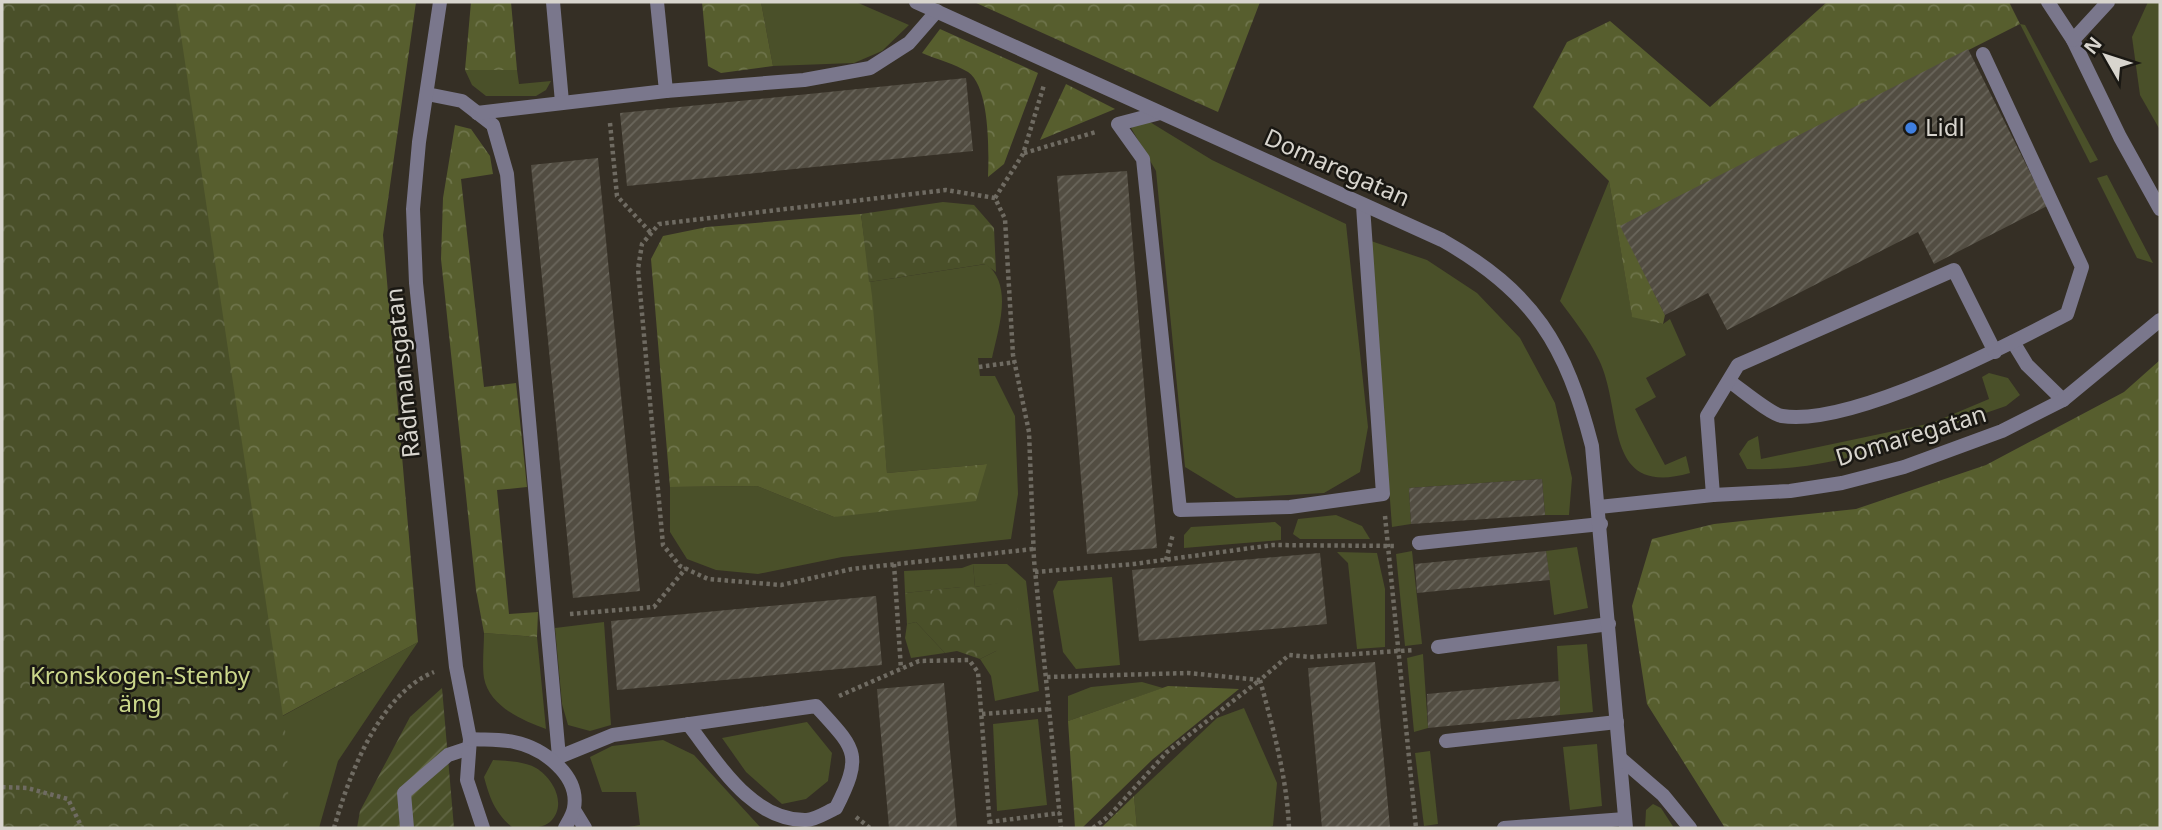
<svg xmlns="http://www.w3.org/2000/svg" width="2162" height="830" font-family="'Noto Sans',sans-serif">
  <style>
    .grass { fill: #4a5029 }
    .forest { fill: url(#forest-crowns) }
    .park { fill: url(#park-crowns) }
    .garden { fill: url(#garden-furrows) }
    .building { fill: url(#building-hatch) }
    .lines { fill: none; stroke-linecap: round; stroke-linejoin: round }
    .path { stroke: #6f6b62; stroke-width: 4.5; stroke-dasharray: 3.5 3.5; stroke-linecap: butt }
    .lane { stroke: #7a778c; stroke-width: 14 }
    .street { stroke: #7a778c; stroke-width: 14 }
    .shop-dot { fill: #3f7fe0; stroke: #1a1813; stroke-width: 2.5 }
    .labels { text-anchor: middle; stroke-width: 5; stroke-linejoin: round; paint-order: stroke }
    .poi-label { font-size: 24px; fill: #d8d5ce; stroke: #1a1813; text-anchor: start }
    .street-label { font-size: 24px; fill: #d8d5ce; stroke: #1a1813 }
    .park-label { font-size: 24px; fill: #cbd78a; stroke: #1a1813 }
  </style>
  <defs>
    <pattern id="forest-crowns" width="20" height="18" patternUnits="userSpaceOnUse" patternTransform="scale(1.75)"><rect width="20" height="18" fill="#575e2e"/><path d="M2 6a3 3 0 1 1 6 0M12 15a3 3 0 1 1 6 0" fill="none" stroke="#6e744b"/></pattern>
    <pattern id="park-crowns" width="20" height="18" patternUnits="userSpaceOnUse" patternTransform="scale(1.75)"><rect width="20" height="18" fill="#4a5029"/><path d="M2 6a3 3 0 1 1 6 0M12 15a3 3 0 1 1 6 0" fill="none" stroke="#636847"/></pattern>
    <pattern id="garden-furrows" width="10" height="10" patternUnits="userSpaceOnUse" patternTransform="scale(1.75)"><rect width="10" height="10" fill="#4a5029"/><path d="M-1 1l2-2M0 10L10 0M9 11l2-2" fill="none" stroke="#636847"/></pattern>
    <pattern id="building-hatch" width="6" height="6" patternUnits="userSpaceOnUse" patternTransform="scale(1.75)"><rect width="6" height="6" fill="#524d42"/><path d="M-1 1l2-2M0 6l6-6M5 7l2-2" fill="none" stroke="#6a665c"/></pattern>
  </defs>
  <rect width="100%" height="100%" fill="#352f25"/>
  <!-- grass -->
  <g class="grass">
    <path d="M761,2H856L909,25L882,51L854,63L773,66Z"/>
    <path d="M2148,2H2160V130L2140,95L2132,37Z"/>
    <path d="M2020,24L2025,25L2098,160L2090,163Z"/>
    <path d="M465,70H517L519,84L551,81L546,90L536,96H486L472,85Z"/>
    <path d="M1145,119L1212,160L1346,224L1368,427L1360,472L1324,493L1236,498L1185,467L1156,171L1131,128Z"/>
    <path d="M2107,175L2153,263L2137,258L2097,178Z"/>
    <path d="M1609,181L1632,316L1663,324L1670,319L1686,355L1646,378L1656,397L1635,409L1665,465L1686,456L1690,473C1602,498 1624,411 1599,360C1589,339 1574,320 1560,301Z"/>
    <path d="M1371,241L1427,260L1477,293L1520,338L1555,403L1572,478L1569,515H1545L1542,479L1409,488L1411,524L1392,527Z"/>
    <path d="M986,264C1014,285 998,329 992,358H978L980,376H995L1015,416L1018,494L1011,539L842,557L758,574L716,570L687,559L670,532V487L757,486L834,517L987,464L887,473L869,282Z"/>
    <path d="M1989,373L2008,378L2020,395L2006,406C1923,434 1836,473 1747,469L1739,454L1748,441L1758,436L1761,459L1932,423L1989,399L1982,377Z"/>
    <path d="M1336,515L1362,526L1370,539H1300L1293,534L1298,519Z"/>
    <path d="M1275,522L1281,527V540L1184,548V535L1191,527Z"/>
    <path d="M1577,547L1588,608L1554,615L1546,551Z"/>
    <path d="M1412,551L1422,644L1405,646L1396,554Z"/>
    <path d="M1337,552L1377,553L1385,589V647L1357,649L1348,563Z"/>
    <path d="M973,564H1007L1026,581L1039,691L995,701L991,676L980,659L996,651L1015,581L975,587Z"/>
    <path d="M962,568V587L905,593L904,571Z"/>
    <path d="M1112,577L1120,665L1076,669L1063,652L1053,591L1058,581Z"/>
    <path d="M604,622L611,725L590,731L568,725L562,704L555,628Z"/>
    <path d="M916,622L945,653L911,658L905,638L907,624Z"/>
    <path d="M484,633L537,637L546,729C523,721 489,706 484,678C482,664 484,647 484,633Z"/>
    <path d="M418,642L338,761L319,828H100V816Z"/>
    <path d="M1587,644L1593,712L1560,715L1557,646Z"/>
    <path d="M1423,654L1428,728L1414,732L1407,658Z"/>
    <path d="M1142,682L1163,688L1068,721V696L1091,687Z"/>
    <path d="M1244,708L1277,783L1273,826L1267,828H1137L1134,796L1217,718Z"/>
    <path d="M1038,719L1047,805L997,811L993,724Z"/>
    <path d="M807,722L832,753L828,781L806,799L782,804L746,772L722,738Z"/>
    <path d="M663,740L694,755L761,828H623L640,825L636,792H602L590,757L612,746Z"/>
    <path d="M1597,744L1602,806L1570,810L1563,747Z"/>
    <path d="M1430,751L1438,824L1424,826L1415,753Z"/>
    <path d="M493,760C506,761 524,761 536,768C553,778 568,805 550,822C540,830 524,828 513,828C495,813 490,799 484,777Z"/>
    <path d="M1653,804L1661,808L1674,828H1645L1646,810Z"/>
  </g>
  <!-- forest -->
  <g class="forest">
    <path d="M2,2H416L383,235L418,642L100,815L2,828Z"/>
    <path d="M471,2H511L517,70H465Z"/>
    <path d="M702,2H761L773,66L721,73L708,66Z"/>
    <path d="M974,2H1260L1218,112Z"/>
    <path d="M1827,2H2009L2020,24L1621,226L1665,315L1663,324L1632,317L1609,181L1533,107L1567,42L1610,21L1710,107Z"/>
    <path d="M940,29L1038,73L1004,164L988,177C989,152 990,87 968,72C955,64 936,59 922,53Z"/>
    <path d="M1066,84L1115,109L1040,140Z"/>
    <path d="M455,125L471,129L490,156L493,174L461,179L484,387L516,383L527,487L497,490L509,614L538,612L537,637L484,633L476,590L441,259L443,198Z"/>
    <path d="M861,214L872,296L887,473L987,464L976,501L834,517L757,486L670,487L651,259L663,236L707,227Z"/>
    <path d="M2160,360V828H1725L1647,704L1632,606L1652,539L1714,524L1856,509L1986,465L2124,392Z"/>
    <path d="M1168,686L1239,689L1153,759L1082,828H1075L1068,721Z"/>
    <path d="M1134,796L1137,828H1101Z"/>
  </g>
  <!-- park -->
  <g class="park">
    <path d="M2,2H176L287,743L289,828H2Z"/>
    <path d="M943,202L974,205L994,228L996,272L985,264L869,282L861,214Z"/>
    <path d="M973,564L975,587L1015,580L1019,629L996,651L980,659L957,651L945,653L916,622L907,624L905,593L961,587L962,568Z"/>
  </g>
  <!-- garden -->
  <path class="garden" d="M442,688L454,828H357L360,811L410,717Z"/>
  <!-- building -->
  <g class="building">
    <path d="M1968,49L2047,206L1934,264L1918,232L1727,330L1708,293L1665,315L1620,226Z"/>
    <path d="M966,78L973,151L627,186L620,113Z"/>
    <path d="M598,158L640,591L573,598L531,165Z"/>
    <path d="M1127,171L1157,548L1087,554L1057,176Z"/>
    <path d="M1542,479L1545,515L1411,524L1409,488Z"/>
    <path d="M1546,551L1550,580L1417,593L1415,564Z"/>
    <path d="M1320,553L1327,624L1139,641L1132,570Z"/>
    <path d="M876,596L882,665L617,690L611,621Z"/>
    <path d="M1375,662L1390,828H1322L1308,668Z"/>
    <path d="M1560,681V715L1428,728L1427,694Z"/>
    <path d="M944,683L957,828H889L877,689Z"/>
  </g>
  <g class="lines">
    <!-- path -->
    <g class="path">
      <path d="M610,123L617,196L651,233"/>
      <path d="M1024,153L1096,132"/>
      <path d="M995,198L1023,154L1044,85"/>
      <path d="M979,367L1015,362"/>
      <path d="M1385,516L1416,828"/>
      <path d="M1033,549L852,569L781,585L708,579L680,566L663,545L638,269L642,244L659,224L946,190L995,198L1005,219L1013,355L1029,432L1034,560L1061,828"/>
      <path d="M1166,560L1173,534"/>
      <path d="M894,564L901,669"/>
      <path d="M1035,572L1134,564L1273,545L1396,546"/>
      <path d="M570,614L654,607L686,568"/>
      <path d="M1047,677L1188,673L1260,680L1289,655L1310,657L1414,650"/>
      <path d="M839,696L919,661L969,660L978,672L990,828"/>
      <path d="M982,714L1051,709"/>
      <path d="M2,787L27,788L68,799L82,828"/>
      <path d="M856,817L870,828"/>
      <path d="M989,822L1060,813"/>
      <path d="M334,828C349,775 379,694 434,672"/>
      <path d="M1093,828L1109,816L1167,752L1260,680C1273,728 1287,778 1289,828"/>
    </g>
    <!-- lane -->
    <g class="lane">
      <path d="M553,2L562,102"/>
      <path d="M666,91L804,80L870,68L909,43L937,11"/>
      <path d="M427,94L462,101L493,125L507,174L559,757L613,735L816,706C855,749 864,753 836,808C827,812 815,820 806,820C751,821 717,761 688,724"/>
      <path d="M477,113L666,91L657,2"/>
      <path d="M1160,113L1118,124L1143,159L1180,510L1290,507L1383,494L1363,206"/>
      <path d="M2013,342L2027,365L2063,400"/>
      <path d="M1729,381C1741,389 1770,414 1782,416C1850,427 2004,347 2067,314L2082,267L1983,54"/>
      <path d="M1713,495L1707,416L1738,365L1954,270L1995,352"/>
      <path d="M1419,543L1601,524"/>
      <path d="M1438,647L1609,624"/>
      <path d="M1446,741L1617,722"/>
      <path d="M574,810L585,828"/>
      <path d="M407,828L404,793L448,755L469,748"/>
      <path d="M1504,828L1625,819"/>
    </g>
    <!-- street -->
    <g class="street">
      <path d="M440,2L419,142L413,209L416,283L456,667L470,739L467,780L483,828"/>
      <path d="M916,2L1442,240C1534,292 1566,345 1592,446L1626,828"/>
      <path d="M2048,2L2073,40L2120,137L2160,209"/>
      <path d="M2073,40L2108,2"/>
      <path d="M1599,507L1713,495L1790,491L1842,483L1904,467L2002,431L2063,400L2160,320"/>
      <path d="M470,739C484,740 500,739 514,742C543,748 580,775 574,808C573,815 568,822 565,828"/>
      <path d="M1620,758L1663,795L1690,828"/>
    </g>
  </g>
  <!-- markers -->
  <circle class="shop-dot" cx="1911" cy="128" r="7"/>
  <g class="labels">
    <!-- poi labels -->
    <g class="poi-label">
      <text x="1925" y="136">Lidl</text>
    </g>
    <!-- street labels -->
    <g class="street-label">
      <text transform="translate(1337 168) rotate(24)" y="8">Domaregatan</text>
      <text transform="translate(403 373) rotate(-96)" y="8">Rådmansgatan</text>
      <text transform="translate(1911 436) rotate(-17)" y="8">Domaregatan</text>
    </g>
    <!-- park labels -->
    <g class="park-label">
      <text x="140" y="684">Kronskogen-Stenby<tspan x="140" dy="28">äng</tspan></text>
    </g>
  </g>
  <!-- border -->
  <rect width="2162" height="830" fill="none" stroke="#d8d5ce" stroke-width="7"/>
  <!-- north arrow -->
  <g transform="translate(2106 56) rotate(309)" stroke="#1a1813" stroke-width="5" paint-order="stroke">
  <path d="M0-5L12 26L0 18L-12 26Z" fill="#d8d5ce"/>
  <text y="-10" font-size="19" font-weight="bold" text-anchor="middle" fill="#d8d5ce">N</text>
  </g>
</svg>
